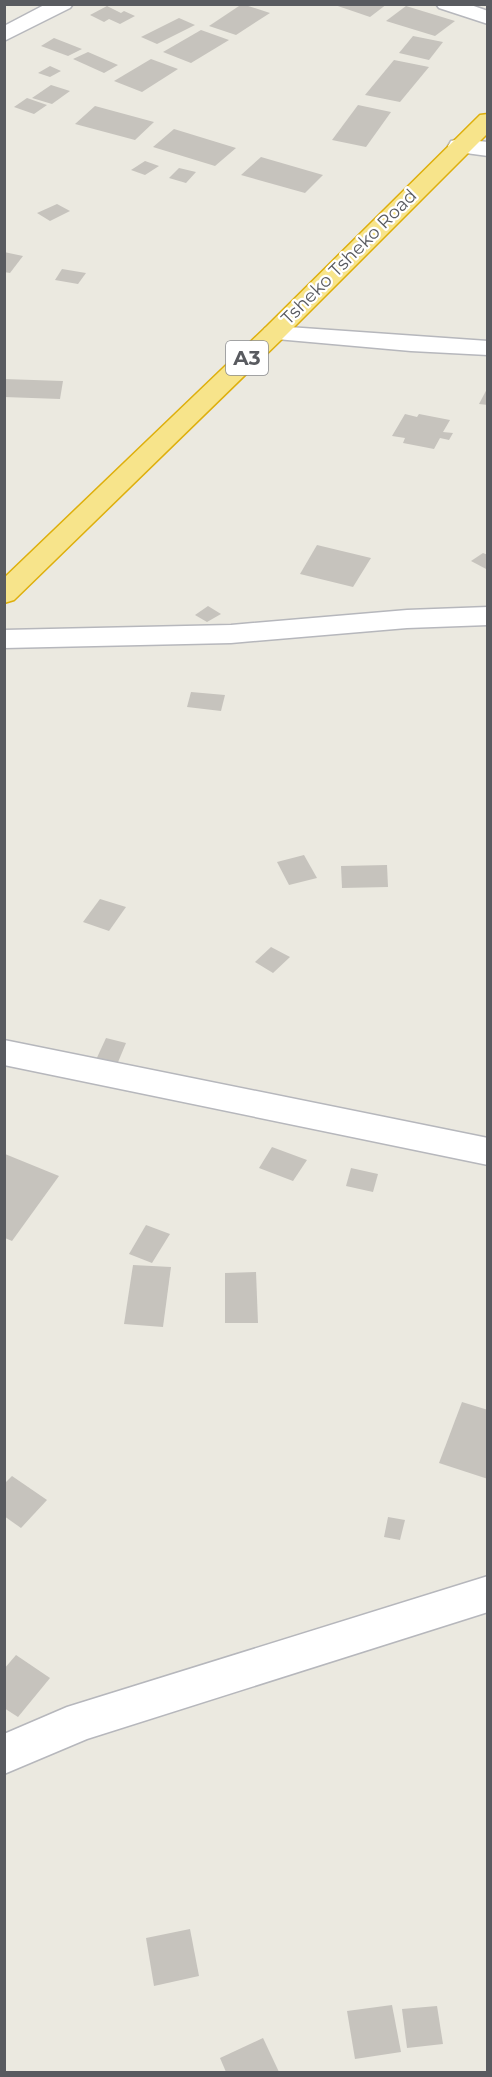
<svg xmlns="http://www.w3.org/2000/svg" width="492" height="2077" font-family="Montserrat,sans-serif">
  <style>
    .building { fill: #c6c3bd }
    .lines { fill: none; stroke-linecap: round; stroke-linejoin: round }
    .minor-casing { stroke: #b6b7bc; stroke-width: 3 }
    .highway-casing { stroke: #deaf0c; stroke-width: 3 }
    .minor { fill: #fff; fill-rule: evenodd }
    .highway { fill: #f7e48b; fill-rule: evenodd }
    .labels { text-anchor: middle; stroke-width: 4.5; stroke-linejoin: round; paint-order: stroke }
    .far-street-label { font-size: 18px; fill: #595b60; stroke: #fff }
    .shield { fill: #fff; stroke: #8b8c90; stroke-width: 1.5 }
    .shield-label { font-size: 20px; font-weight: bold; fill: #595b60 }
  </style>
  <rect width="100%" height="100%" fill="#ebe9e0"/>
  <!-- building -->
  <g class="building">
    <path d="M242,4L270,13L236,35L209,26Z"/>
    <path d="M332,4H387L370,17Z"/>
    <path d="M107,6L121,13L124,11L135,16L120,24L109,19L104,22L90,15Z"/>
    <path d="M406,6L455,21L435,36L386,21Z"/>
    <path d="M179,18L195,25L157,44L141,37Z"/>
    <path d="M201,30L229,40L191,63L163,52Z"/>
    <path d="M413,36L443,42L429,60L399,53Z"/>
    <path d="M54,38L82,49L68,56L41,46Z"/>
    <path d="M88,52L118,65L104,73L73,59Z"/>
    <path d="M151,59L178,69L142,92L114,81Z"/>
    <path d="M394,60L429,67L400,102L365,95Z"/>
    <path d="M50,66L61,71L50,77L38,73Z"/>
    <path d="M51,85L70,91L52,104L32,98Z"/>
    <path d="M27,98L47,105L34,114L14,107Z"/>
    <path d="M358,105L391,112L366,147L332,140Z"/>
    <path d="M95,106L154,122L135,140L75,124Z"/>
    <path d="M174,129L236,148L215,166L153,147Z"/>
    <path d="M261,157L323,175L305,193L241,175Z"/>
    <path d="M145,161L159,166L145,175L131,170Z"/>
    <path d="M179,168L196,172L186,183L169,178Z"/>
    <path d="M57,204L70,211L50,221L37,213Z"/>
    <path d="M4,252L23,256L10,273L4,272Z"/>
    <path d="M62,269L86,273L78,284L55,280Z"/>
    <path d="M4,379L63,381L60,399L4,397Z"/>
    <path d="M488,387V405L479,404Z"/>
    <path d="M405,414L417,417L419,414L450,420L443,432L453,433L449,440L440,438L434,449L403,443L405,438L392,436Z"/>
    <path d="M317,545L371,558L353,587L300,574Z"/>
    <path d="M483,553L488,555V570L471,561Z"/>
    <path d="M208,606L221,614L207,622L195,615Z"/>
    <path d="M191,692L225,695L221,711L187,707Z"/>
    <path d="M304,855L317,878L289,885L277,862Z"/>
    <path d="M387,865L388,887L342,888L341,866Z"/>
    <path d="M100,899L126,907L109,931L83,922Z"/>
    <path d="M271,947L290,957L273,973L255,962Z"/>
    <path d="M106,1038L126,1043L116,1067L95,1062Z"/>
    <path d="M272,1147L307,1160L293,1181L259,1168Z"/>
    <path d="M5,1154L59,1176L12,1241L5,1238Z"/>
    <path d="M351,1168L378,1174L373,1192L346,1186Z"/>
    <path d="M146,1225L170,1234L152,1263L129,1254Z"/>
    <path d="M133,1265L171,1267L163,1327L124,1324Z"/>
    <path d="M256,1272L258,1323H225V1273Z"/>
    <path d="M462,1402L488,1410V1479L439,1463Z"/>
    <path d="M12,1476L47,1500L21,1528L4,1516V1484Z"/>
    <path d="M388,1517L405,1520L400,1540L384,1537Z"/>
    <path d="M16,1655L50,1678L18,1717L4,1708V1669Z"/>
    <path d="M190,1929L199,1976L154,1986L146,1938Z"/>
    <path d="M392,2005L401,2052L355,2059L347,2011Z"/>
    <path d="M437,2006L443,2044L407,2048L402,2009Z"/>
    <path d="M263,2038L279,2072H226L220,2058Z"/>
  </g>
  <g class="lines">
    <!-- minor casing -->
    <g class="minor-casing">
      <g id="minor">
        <path d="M46,4H73L70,8L4,41V26Z"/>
        <path d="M436,4H468L488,11V24L439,8Z"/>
        <path d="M459,139L488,142V156L451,151L448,146L451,141Z"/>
        <path d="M274,326L488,341V355L411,351L265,338L262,333L265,328Z"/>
        <path d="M488,607V625L407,628L231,643L4,648V630L231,625L407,610Z"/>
        <path d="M4,1040L488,1138V1165L4,1065Z"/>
        <path d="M488,1576V1612L87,1739L4,1774V1734L67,1707Z"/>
      </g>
    </g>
    <!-- highway casing -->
    <g class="highway-casing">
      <path id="highway" d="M488,114V133L283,338L14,600L4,603V578L265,328L480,115Z"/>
    </g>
    <!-- minor -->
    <use href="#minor" class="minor"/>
    <!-- highway -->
    <use href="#highway" class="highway"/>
  </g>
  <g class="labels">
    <!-- far-street labels -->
    <g class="far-street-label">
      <text transform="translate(349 257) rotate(-45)" y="6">Tsheko Tsheko Road</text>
    </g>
    <!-- shield labels -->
    <rect class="shield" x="226" y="341" width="42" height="34" rx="4.5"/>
    <g class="shield-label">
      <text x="247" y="365">A3</text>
    </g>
  </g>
  <!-- border -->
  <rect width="492" height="2077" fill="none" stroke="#595b60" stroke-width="12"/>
</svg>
